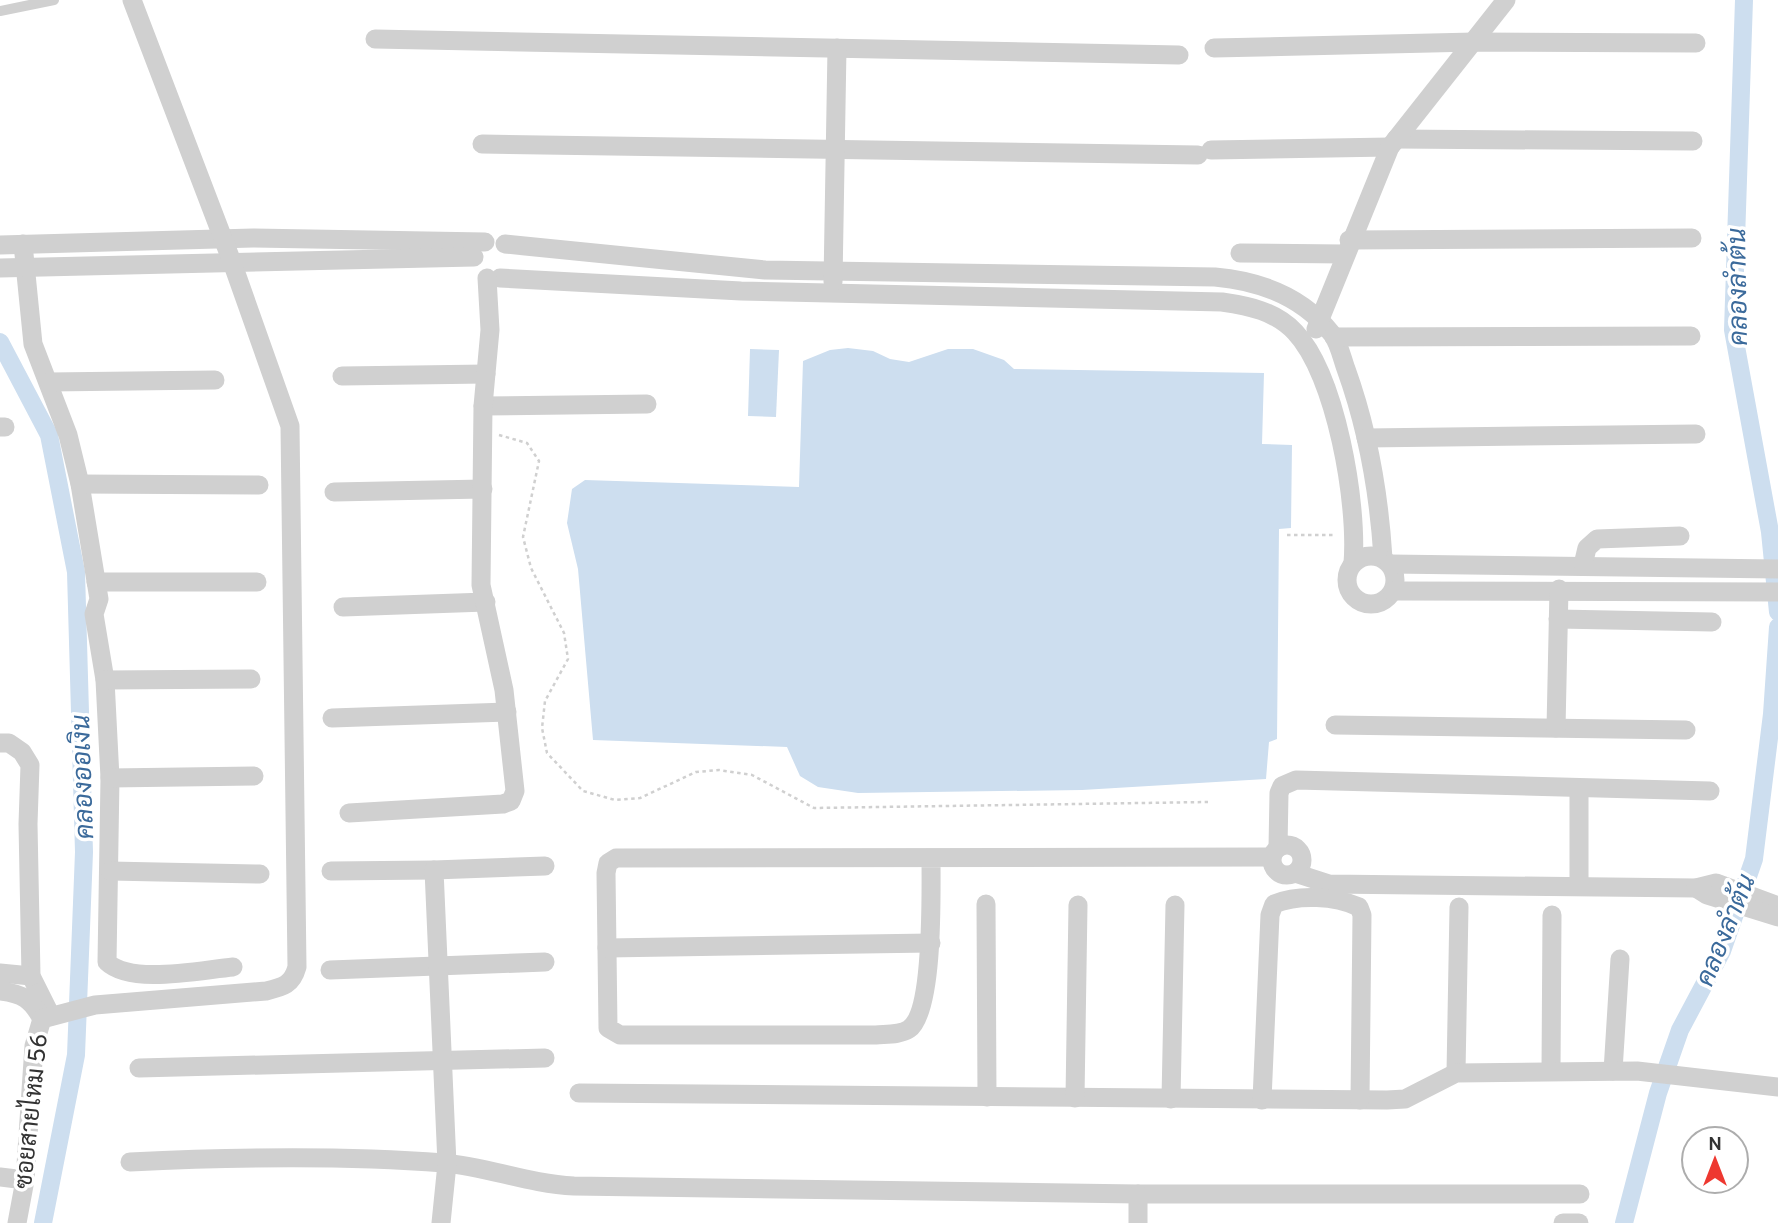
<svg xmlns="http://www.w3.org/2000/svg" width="1778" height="1223" font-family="Overpass,Sarabun,sans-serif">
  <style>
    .water { fill: #cddeef }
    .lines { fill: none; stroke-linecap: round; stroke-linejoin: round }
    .canal { stroke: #cddeef; stroke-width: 18 }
    .path { stroke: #d0d0d0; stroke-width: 2.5; stroke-dasharray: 3.5 3.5; stroke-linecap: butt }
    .service { stroke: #d0d0d0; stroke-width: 10 }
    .minor { stroke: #d0d0d0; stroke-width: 19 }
    .labels { text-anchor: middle; stroke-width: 7; stroke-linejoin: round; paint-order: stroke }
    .street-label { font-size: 24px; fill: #333; stroke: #fff }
    .water-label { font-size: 26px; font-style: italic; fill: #3b6a9b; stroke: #fff }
  </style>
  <rect width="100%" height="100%" fill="#fff"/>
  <!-- water -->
  <g class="water">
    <path d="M848,348L873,351L890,359L909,362L948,349H973L1004,360L1014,369L1264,373L1262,444L1292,445L1291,528L1279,529L1277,739L1269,742L1266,779L1082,790L858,793L818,787L800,776L787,747L593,740L578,569L567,523L572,489L585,480L799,487L803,361L830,350Z"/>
    <path d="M750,349L779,350L776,417L748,416Z"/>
  </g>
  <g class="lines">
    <!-- canal -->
    <g class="canal">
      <path d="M1744,0L1733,330L1770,532L1778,612"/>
      <path d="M0,342L49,435L76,572L84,852L76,1055L43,1223"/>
      <path d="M1624,1223L1658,1093L1680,1030L1722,951L1754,859L1772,714L1778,627"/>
    </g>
    <!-- path -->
    <g class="path">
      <path d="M499,435L527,443L539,461L523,537L531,568L564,633L568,659L545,701L542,728L547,753L583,791L615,800L640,798L696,772L719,770L752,775L814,808L1208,802"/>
      <path d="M1287,535H1336"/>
    </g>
    <!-- service -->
    <path class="service" d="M0,11L54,0"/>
    <!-- minor -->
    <g class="minor">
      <path d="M375,39L1179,55"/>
      <path d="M1214,48L1474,42L1696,43"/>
      <path d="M1396,139L1693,141"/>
      <path d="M482,144L1198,155"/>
      <path d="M1211,150L1390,147"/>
      <path d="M1349,240L1692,238"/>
      <path d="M23,244L33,344L68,435L80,484L99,599L94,614L105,680L110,778L107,962C131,985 200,970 233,967"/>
      <path d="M505,244L765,270L1215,277C1260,281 1303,297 1332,334C1339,343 1342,358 1346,369C1368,430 1379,494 1383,558"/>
      <path d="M0,245L253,238L485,242"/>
      <path d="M1240,253L1344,254"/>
      <path d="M0,268L474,257"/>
      <path d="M500,278L741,291L1222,302C1249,306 1275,311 1295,332C1336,375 1358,504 1353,563"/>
      <path d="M833,282L837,48"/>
      <path d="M1316,329L1390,147L1506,0"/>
      <path d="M1334,337L1691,336"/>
      <path d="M342,376L486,374"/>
      <path d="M49,382L215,380"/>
      <path d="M483,406L647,404"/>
      <path d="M0,427H5"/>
      <path d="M1366,438L1696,434"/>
      <path d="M80,484L259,485"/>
      <path d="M334,492L483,489"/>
      <circle cx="1371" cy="580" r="24"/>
      <path d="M1390,564L1778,569"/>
      <path d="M1583,565L1587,548L1597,539L1680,536"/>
      <path d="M96,582H257"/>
      <path d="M1393,591L1778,592"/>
      <path d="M343,607L486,602"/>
      <path d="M1558,619L1712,622"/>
      <path d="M105,680L251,679"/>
      <path d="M332,718L507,712"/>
      <path d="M1335,725L1686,730"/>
      <path d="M1556,728L1559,589"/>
      <path d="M0,743H9L22,752L30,765L28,824L31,976L51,1016"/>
      <path d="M110,778L254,776"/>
      <path d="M349,813L503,804L511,801L515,791L504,690L481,585L483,406L490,330L487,278"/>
      <circle cx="1287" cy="860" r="15"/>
      <path d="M1278,848L1279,793L1282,786L1296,780L1710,791"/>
      <path d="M931,858C931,889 934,1012 909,1029C900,1035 886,1034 876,1035H620L608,1028L606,873L608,863L616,858L1272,857"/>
      <path d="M110,871L260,874"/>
      <path d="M331,871L434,870"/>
      <path d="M1295,873L1329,884L1696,888L1716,883L1778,906"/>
      <path d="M1579,884V789"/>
      <path d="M1696,888L1707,895L1778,917"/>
      <path d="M986,904L987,1097"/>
      <path d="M607,948L931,943"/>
      <path d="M330,970L545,962"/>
      <path d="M0,973L31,976"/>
      <path d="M0,991C23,994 31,999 42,1019"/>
      <path d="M139,1068L545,1058"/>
      <path d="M1551,1071L1552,915"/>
      <path d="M1613,1071L1620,959"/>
      <path d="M1456,1073L1459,907"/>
      <path d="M579,1093L1387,1100L1405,1099L1456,1073L1637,1071L1778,1087"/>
      <path d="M1075,1098L1078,905"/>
      <path d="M1171,1099L1175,905"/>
      <path d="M1262,1100L1270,915L1274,904C1299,894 1335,896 1359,907L1362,915L1360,1100"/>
      <path d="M130,1162C235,1157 338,1155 444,1163C488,1167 529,1184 574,1186L1138,1194H1580"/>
      <path d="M0,1177L25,1180"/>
      <path d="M1138,1194V1223"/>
      <path d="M17,1223L25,1180L34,1046L42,1019L95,1005L266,991C283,987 292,985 297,967L290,426L232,262L132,0"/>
      <path d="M441,1223L447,1164L434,870L545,866"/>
      <path d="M1563,1223H1579"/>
    </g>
  </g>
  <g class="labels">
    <!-- street labels -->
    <g class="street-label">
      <text transform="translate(31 1111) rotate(-84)" y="8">ซอยสายไหม 56</text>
    </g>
    <!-- water labels -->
    <g class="water-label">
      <text transform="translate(1737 287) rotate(-91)" y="9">คลองลำต้น</text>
      <text transform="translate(82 777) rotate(-92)" y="9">คลองออเงิน</text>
      <text transform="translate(1725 930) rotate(-68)" y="9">คลองลำต้น</text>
    </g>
  </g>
  <!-- north arrow -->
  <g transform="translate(1715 1160)"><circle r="33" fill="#ffffff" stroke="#adadad" stroke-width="2"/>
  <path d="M0-5L12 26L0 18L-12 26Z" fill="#ee3830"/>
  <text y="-10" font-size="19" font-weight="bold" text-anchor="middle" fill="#333333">N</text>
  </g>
</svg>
